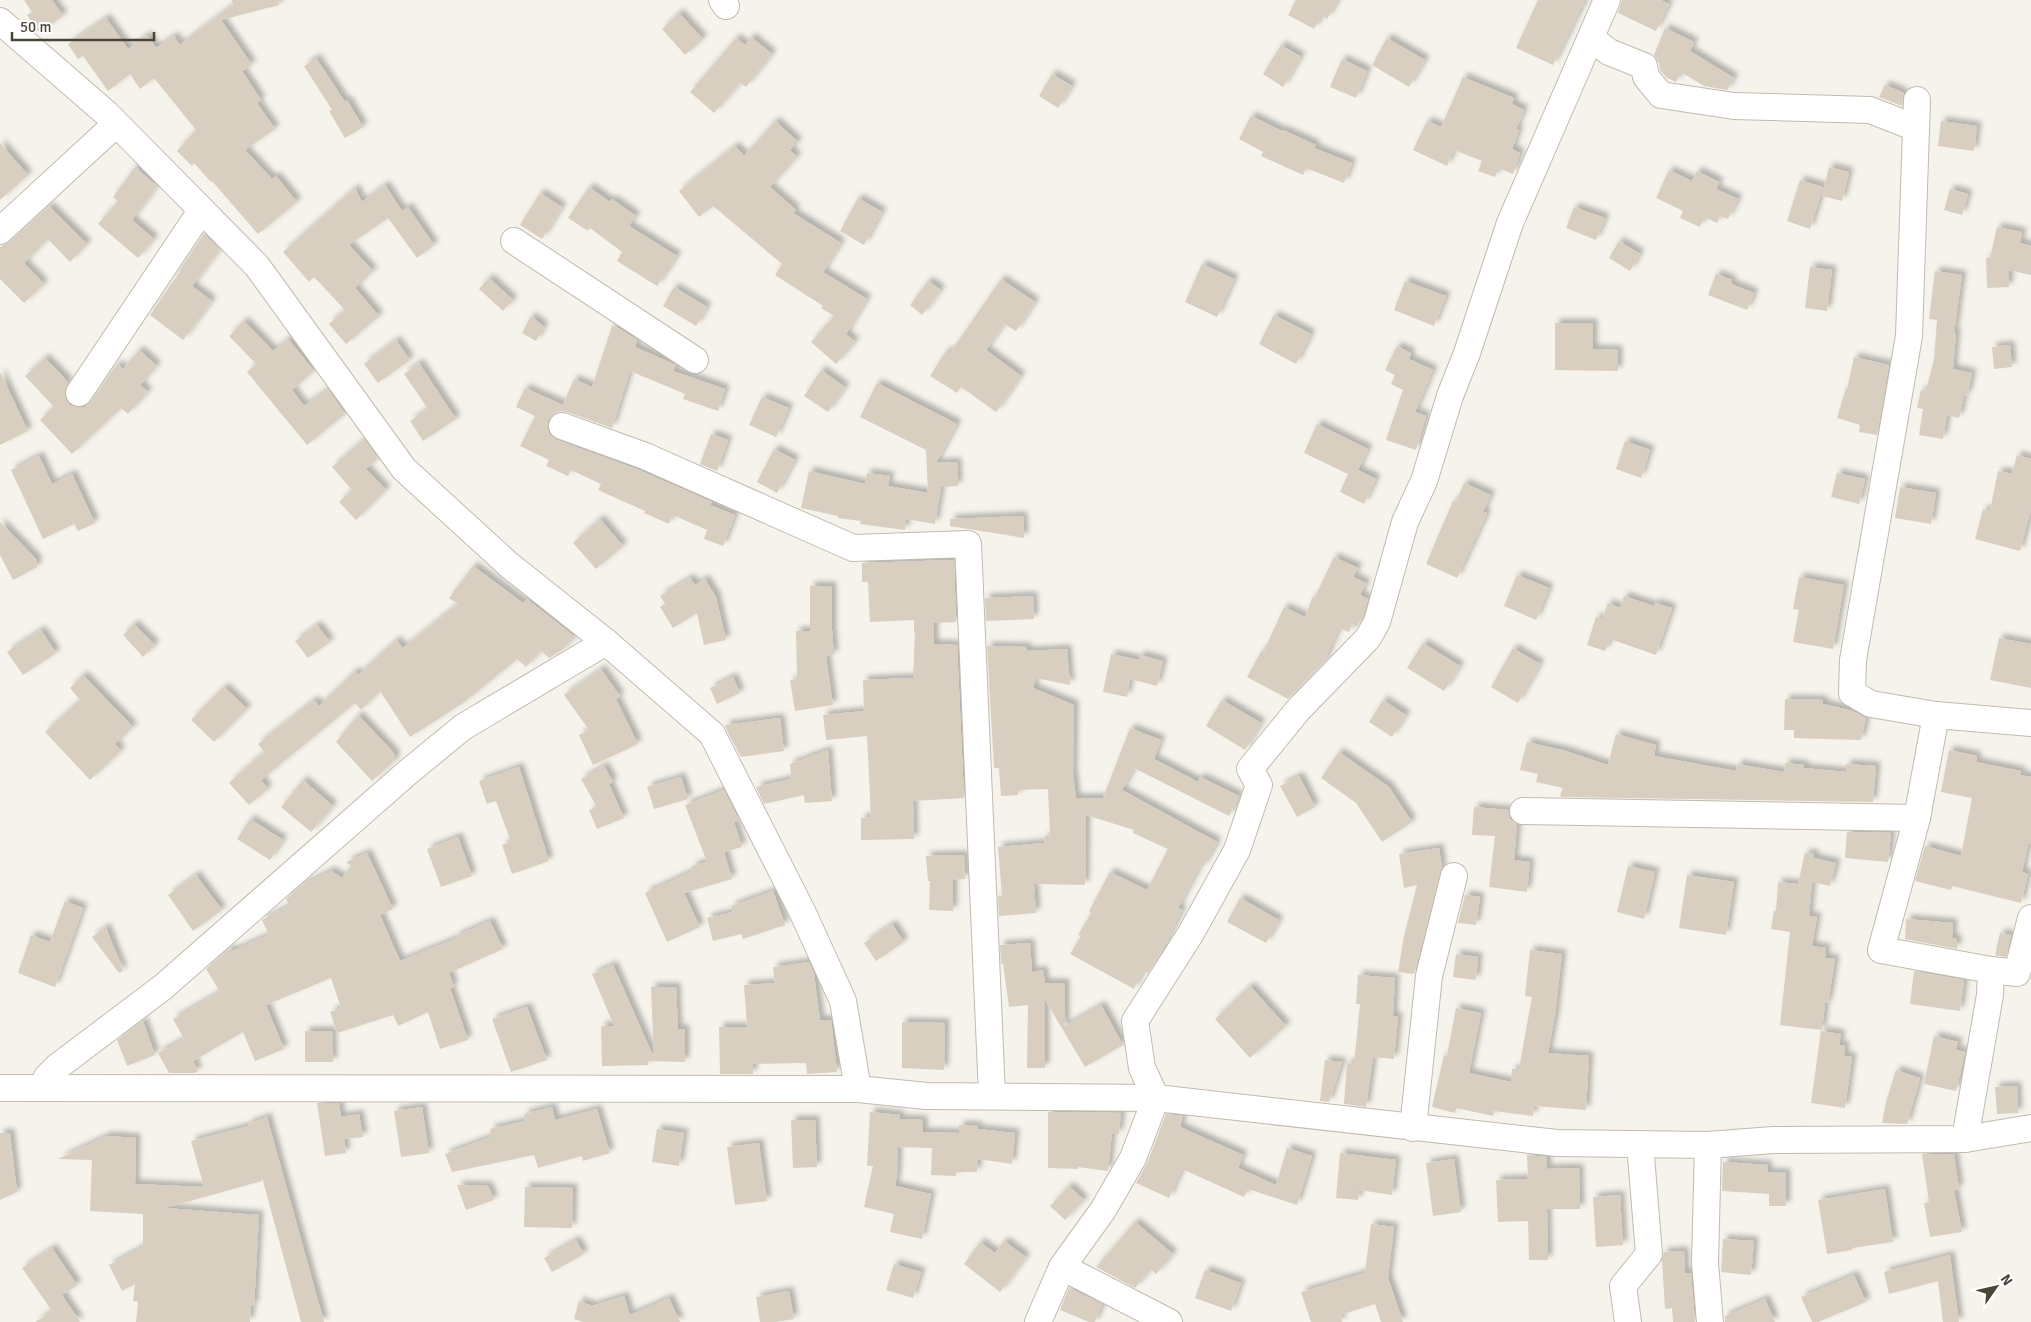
<svg xmlns="http://www.w3.org/2000/svg" width="2031" height="1322" font-family="Signika,sans-serif">
  <style>
    .building { fill: #d8cfc1; filter: url(#shadow) }
    .lines { fill: none; stroke-linecap: round; stroke-linejoin: round }
    .minor-casing { stroke: #c2bbae; stroke-width: 28 }
    .minor { stroke: #fff; stroke-width: 26 }
  </style>
  <defs>
    <filter id="shadow"><feDropShadow dx="4.5" dy="-4.5" stdDeviation="2.5" flood-color="#0004"/></filter>
  </defs>
  <rect width="100%" height="100%" fill="#f6f3ec"/>
  <!-- building -->
  <g class="building">
    <path d="M24,0H52L63,16L39,33L27,15L32,12Z"/>
    <path d="M232,0H278L279,5L221,20L252,65L242,71L261,100L257,103L275,129L245,150L272,179L276,176L297,202L258,234L212,181L211,182L194,163L192,166L177,151L196,130L154,78L140,89L130,74L108,91L83,56L78,59L68,44L106,18L128,49L147,35L156,48L174,36L180,45L233,5Z"/>
    <path d="M1296,0H1338L1327,19L1322,15L1314,29L1288,15Z"/>
    <path d="M1538,0H1585L1553,65L1516,48Z"/>
    <path d="M1622,0H1661L1669,4L1656,31L1618,13Z"/>
    <path d="M679,13L703,39L685,55L662,29Z"/>
    <path d="M1665,28L1694,42L1690,51L1734,78L1727,90L1704,86L1681,72L1676,82L1667,78L1660,70L1659,63L1654,55Z"/>
    <path d="M751,37L772,54L746,87L740,83L714,113L690,92L736,38L745,45Z"/>
    <path d="M1387,38L1425,60L1409,87L1372,65Z"/>
    <path d="M1281,45L1301,57L1283,87L1263,74Z"/>
    <path d="M316,58L345,102L347,100L363,127L345,138L329,111L332,110L304,66Z"/>
    <path d="M1342,59L1367,71L1356,98L1330,87Z"/>
    <path d="M1052,74L1072,86L1058,108L1039,96Z"/>
    <path d="M1463,77L1514,98L1512,104L1524,110L1516,129L1519,130L1512,149L1520,153L1513,174L1499,168L1495,177L1478,171L1482,161L1454,150L1447,166L1413,150L1427,121L1441,127Z"/>
    <path d="M1885,85L1904,93L1902,106L1879,97Z"/>
    <path d="M1251,116L1282,131L1283,130L1316,145L1314,148L1352,163L1344,183L1306,168L1303,175L1261,156L1263,152L1239,139Z"/>
    <path d="M775,121L798,142L790,150L797,157L770,187L796,210L793,213L841,243L823,272L867,299L846,334L855,342L836,364L811,342L834,316L821,308L823,306L775,275L782,264L713,206L699,217L679,191L735,146L744,156Z"/>
    <path d="M1941,121L1977,126L1974,151L1938,146Z"/>
    <path d="M0,143L28,175L0,200Z"/>
    <path d="M135,167L157,186L132,220L154,239L138,258L98,224L118,201L113,197Z"/>
    <path d="M1829,167L1849,172L1842,201L1822,196Z"/>
    <path d="M1669,170L1692,181L1697,171L1719,182L1716,189L1738,199L1728,219L1720,216L1717,223L1704,217L1700,227L1680,218L1683,211L1656,198Z"/>
    <path d="M1800,180L1823,187L1810,229L1787,221Z"/>
    <path d="M385,185L402,211L408,207L434,245L417,258L388,218L349,245L373,271L355,288L379,316L346,344L329,324L345,310L314,277L309,282L283,252L355,188L362,202Z"/>
    <path d="M589,187L610,202L612,199L636,216L629,226L677,256L657,286L617,261L622,252L590,228L588,231L568,218Z"/>
    <path d="M1950,189L1968,194L1962,215L1944,210Z"/>
    <path d="M540,193L562,207L542,239L520,225Z"/>
    <path d="M858,198L882,212L864,245L840,231Z"/>
    <path d="M49,206L87,244L70,262L48,239L24,263L44,284L24,303L0,279V247L10,242Z"/>
    <path d="M1574,207L1605,218L1596,240L1566,228Z"/>
    <path d="M1997,227L2022,232L2020,243L2031,246V275L2009,270V287L1987,288L1986,258H1990Z"/>
    <path d="M204,234L220,249L192,286L212,301L183,340L150,315L180,272L179,271Z"/>
    <path d="M1619,241L1640,254L1630,271L1609,258Z"/>
    <path d="M1202,264L1234,279L1217,317L1185,302Z"/>
    <path d="M1810,267L1832,270L1827,311L1805,308Z"/>
    <path d="M1935,271L1962,275L1954,333H1956L1953,369L1972,373L1967,396L1964,395L1959,418L1947,415L1943,439L1919,435L1923,409L1917,408L1921,390L1926,391L1934,359L1937,320L1929,319Z"/>
    <path d="M1716,274L1732,280L1731,284L1754,293L1747,310L1708,295Z"/>
    <path d="M489,278L513,300L503,311L479,289Z"/>
    <path d="M1001,279L1035,302L1016,331L1004,324L986,350L1021,376L996,412L961,387L957,393L930,376L946,351L950,353Z"/>
    <path d="M928,281L941,290L922,315L910,305Z"/>
    <path d="M1405,281L1446,296L1434,326L1394,310Z"/>
    <path d="M674,287L707,307L696,326L663,306Z"/>
    <path d="M1274,315L1311,334L1296,364L1259,344Z"/>
    <path d="M531,316L544,327L536,341L522,333Z"/>
    <path d="M244,321L273,351L288,339L314,371L292,390L304,406L328,389L345,414L307,445L247,372L256,364L229,336Z"/>
    <path d="M1555,323H1593V349L1618,350V371L1555,370Z"/>
    <path d="M612,326L620,329L637,340L635,347L676,365L673,371L725,389L718,411L683,399L685,394L630,371L612,428L567,412L560,411L553,414L548,420L547,428L550,435L557,440L639,470L712,502L710,505L735,515L723,546L704,539L707,530L673,515L669,524L644,513L645,511L598,490L601,484L571,470L568,476L546,466L549,460L520,446L535,416L516,407L525,388L563,405L574,379L592,387Z"/>
    <path d="M396,340L410,360L378,383L364,364Z"/>
    <path d="M2010,345L2012,367L1994,369L1992,347Z"/>
    <path d="M1397,346L1411,353L1409,359L1433,370L1415,412L1426,416L1416,450L1386,440L1403,390L1391,384L1395,375L1385,370Z"/>
    <path d="M139,350L157,366L140,385L148,392L128,414L121,408L72,454L40,420L54,407L25,376L45,358L68,382L64,392L66,400L70,405L78,408L85,407L91,401L117,364L123,369Z"/>
    <path d="M1854,357L1889,365L1877,435L1859,432L1860,425L1837,418L1846,388L1847,389Z"/>
    <path d="M419,363L456,419L423,441L410,421L428,409L404,374Z"/>
    <path d="M821,370L845,387L828,412L804,396Z"/>
    <path d="M0,372L28,431L0,445Z"/>
    <path d="M877,383L957,424L936,463L957,462L958,486L941,487L935,524L906,519L905,530L860,524L861,521L838,518V516L801,508L809,471L865,484L867,473L890,476L888,486L928,493L926,450L860,417Z"/>
    <path d="M762,397L789,408L776,437L749,425Z"/>
    <path d="M1317,424L1368,449L1358,470L1376,479L1364,504L1340,492L1348,474L1304,453Z"/>
    <path d="M711,434L728,440L717,471L700,464Z"/>
    <path d="M364,439L378,458L366,469L386,490L356,520L339,502L352,490L332,467Z"/>
    <path d="M1625,441L1650,450L1641,478L1616,469Z"/>
    <path d="M774,449L795,460L777,493L757,482Z"/>
    <path d="M2017,455L2031,459V509L2020,551L1975,539L1983,509L1990,511L1998,471L2012,474Z"/>
    <path d="M39,456L52,484L72,474L95,523L78,531L74,524L43,539L11,470Z"/>
    <path d="M1837,473L1865,479L1859,504L1831,497Z"/>
    <path d="M1464,483L1491,495L1483,512L1487,513L1457,578L1426,564L1453,501L1456,502Z"/>
    <path d="M1900,487L1936,493L1931,524L1895,518Z"/>
    <path d="M1023,516L1024,538L950,526V519Z"/>
    <path d="M600,519L623,546L596,569L573,543Z"/>
    <path d="M0,522L37,560V567L13,580L0,555Z"/>
    <path d="M1334,557L1358,568L1353,577L1366,583L1360,595L1368,599L1363,616L1357,627L1352,624L1349,632L1339,628L1324,662L1315,671L1313,670L1308,678L1288,699L1247,677L1262,650L1264,651L1284,607L1305,617L1313,596L1315,597Z"/>
    <path d="M954,560L956,622L934,623V644L957,645L964,798L913,801L914,839L861,840V818L871,817L867,736L826,740L823,715L864,711L863,680L913,678L915,632H914V620L870,622L868,582H862V563Z"/>
    <path d="M473,566L523,603L527,599L575,637L562,650L549,658L541,651L526,667L517,659L463,703L410,737L380,691L361,710L355,703L261,780L268,789L249,805L229,783L264,752L258,744L314,700L319,706L355,671L358,675L396,640L403,648L458,604L449,598Z"/>
    <path d="M1517,575L1549,588L1536,620L1504,606Z"/>
    <path d="M1799,577L1844,585L1833,649L1793,642L1799,610L1793,609Z"/>
    <path d="M690,578L695,585L705,579L716,597L726,640L704,645L697,613L673,628L660,607L665,604L660,596Z"/>
    <path d="M810,586H832V630L834,655L826,656L833,705L795,711L790,680L797,679L796,631H810Z"/>
    <path d="M1033,596L1034,619L986,621L985,598Z"/>
    <path d="M1624,596L1654,606L1655,603L1672,608L1656,655L1610,639L1605,651L1587,645L1596,617L1602,619L1608,603L1620,608Z"/>
    <path d="M134,624L155,645L143,657L123,635Z"/>
    <path d="M317,625L330,642L308,658L295,641Z"/>
    <path d="M41,630L56,653L23,675L7,652Z"/>
    <path d="M1999,638L2031,644V688L1990,680Z"/>
    <path d="M1423,643L1460,666L1444,691L1407,668Z"/>
    <path d="M987,646L1027,647V651L1067,649L1070,685L1036,678L1033,688L1074,705L1073,773L1076,798H1103L1130,728L1161,740L1154,759L1198,782L1200,777L1239,796L1229,816L1134,768L1122,790L1217,842L1203,867L1200,865L1178,908L1182,910L1159,956L1148,973L1143,971L1134,989L1070,954L1081,936L1078,935L1091,913L1089,911L1110,872L1147,890L1168,849L1133,833L1134,830L1086,815L1085,885L1034,884L1036,913L999,916L998,896H1002L998,847L1044,843L1045,836H1050L1048,789L1018,790V795L1001,796L999,768H994Z"/>
    <path d="M1513,648L1540,664L1518,703L1491,687Z"/>
    <path d="M1111,654L1139,660L1140,655L1163,661L1157,686L1130,679L1127,697L1103,692Z"/>
    <path d="M601,669L620,696L616,699L638,744L593,765L579,735L589,730L564,695Z"/>
    <path d="M83,675L133,727L115,744L121,751L90,780L45,732L80,700L70,688Z"/>
    <path d="M733,677L740,693L717,704L710,688Z"/>
    <path d="M224,687L247,709L214,742L191,720Z"/>
    <path d="M1785,699L1823,700V704L1853,711L1866,718L1861,740L1794,738V730H1784Z"/>
    <path d="M1222,700L1261,723L1245,750L1206,726Z"/>
    <path d="M1383,700L1406,715L1392,737L1369,722Z"/>
    <path d="M358,715L395,754V760L372,781L336,742Z"/>
    <path d="M780,718L784,751L741,757L725,727V725Z"/>
    <path d="M1616,734L1656,745L1654,756L1736,771L1737,764L1784,772L1785,763L1804,765V768L1846,772V764L1876,766L1873,802L1562,797L1560,796L1563,788L1536,782L1538,774L1520,770L1527,742L1566,751L1608,765Z"/>
    <path d="M828,750L832,801L805,803L804,795L764,804L756,787L791,779L790,764Z"/>
    <path d="M1949,750L1977,756L1976,762L2021,771L2020,775L2031,777V844H2028L2022,872L2028,874L2021,903L1952,886L1951,890L1915,881L1925,846L1961,856L1972,798L1941,792Z"/>
    <path d="M1339,752L1389,787L1412,822L1382,842L1356,803L1321,778Z"/>
    <path d="M604,766L613,782L609,784L624,818L597,829L589,810L597,807L581,779Z"/>
    <path d="M519,767L549,861L512,874L502,845L511,842L496,801L487,804L479,781Z"/>
    <path d="M1299,776L1315,807L1297,817L1280,786Z"/>
    <path d="M681,777L688,799L654,809L647,787Z"/>
    <path d="M303,780L333,806L311,832L281,807Z"/>
    <path d="M724,790L739,820L734,822L742,847L724,852L732,879L684,893L700,927L667,942L645,893L693,871L692,866L707,862L685,805Z"/>
    <path d="M1474,807L1508,810L1510,819L1517,824L1514,860L1530,862L1527,892L1489,887L1495,836L1472,835Z"/>
    <path d="M250,819L283,840L270,860L237,839Z"/>
    <path d="M1847,832L1891,833L1888,862L1845,858Z"/>
    <path d="M458,837L472,876L441,887L427,849Z"/>
    <path d="M1439,848L1442,868L1414,974L1398,972L1404,936L1417,885L1404,888L1399,854Z"/>
    <path d="M367,853L393,909L380,915L400,961L457,938L456,936L490,921L503,949L449,973L454,987L450,988L468,1040L440,1049L428,1012L398,1026L393,1015L337,1033L330,1012L341,1008L331,978L266,1005L284,1049L255,1061L243,1032L193,1061L198,1071L194,1073H169L158,1053L184,1039L173,1019L220,992L206,969L231,948L232,951L269,935L262,920L289,906L286,899L302,885L331,871L342,878L351,866L346,862Z"/>
    <path d="M1805,853L1814,854V858L1836,863L1830,886L1812,882L1809,916L1817,917L1812,946L1826,948L1825,958L1835,959L1828,1003H1825L1822,1030L1780,1025L1790,932L1771,929L1774,911H1776L1778,882L1798,884Z"/>
    <path d="M964,855L965,879L953,880V911L929,910L930,881H928L926,856Z"/>
    <path d="M1628,866L1655,872L1644,919L1617,912Z"/>
    <path d="M196,875L222,910L193,931L168,895Z"/>
    <path d="M1687,875L1734,882L1726,935L1679,928Z"/>
    <path d="M773,891L785,925L743,939L741,934L713,941L707,918L733,912L731,906Z"/>
    <path d="M1465,895L1480,897L1476,925L1458,923Z"/>
    <path d="M1240,898L1279,920L1266,943L1227,922Z"/>
    <path d="M65,901L83,908L55,987L18,973L31,935L50,942Z"/>
    <path d="M1906,919L1953,923L1952,938L1957,939V949L1905,939Z"/>
    <path d="M892,924L904,942L876,961L864,943Z"/>
    <path d="M106,927L123,971L119,973L92,937Z"/>
    <path d="M2000,933L2011,935L2006,957L1995,955Z"/>
    <path d="M1030,943L1032,972L1043,970L1045,983H1065V1026L1101,1005L1123,1045L1085,1067L1045,1000V1068H1027L1028,1005L1009,1007L1003,963L1001,964L1000,945Z"/>
    <path d="M1530,950L1562,954L1555,1015L1548,1053L1589,1056L1586,1110L1534,1106L1533,1116L1494,1111L1493,1116L1456,1108L1455,1113L1432,1107L1444,1055L1447,1056L1456,1008L1481,1013L1469,1073L1511,1082L1512,1069H1519L1532,997L1525,996Z"/>
    <path d="M1456,954L1478,957L1476,980L1453,977Z"/>
    <path d="M809,962L814,974L820,1020H831L837,1072L807,1074L806,1063L753,1064V1074H720L719,1027H747L744,985L775,983L773,967Z"/>
    <path d="M613,965L654,1058L651,987H676L678,1029H685V1062L648,1061V1065L602,1066L601,1026H614L592,974Z"/>
    <path d="M1914,971L1964,980L1960,1011L1910,1004Z"/>
    <path d="M1358,975L1395,978L1393,1016L1398,1017L1394,1059L1373,1057L1366,1107L1344,1104L1347,1063L1354,1064L1360,1004H1356Z"/>
    <path d="M1250,986L1286,1026L1250,1058L1215,1019Z"/>
    <path d="M527,1007L547,1060L511,1072L492,1019Z"/>
    <path d="M143,1021L155,1055L127,1066L117,1040Z"/>
    <path d="M902,1022L945,1023L944,1070L902,1068Z"/>
    <path d="M305,1031H332L333,1062H305Z"/>
    <path d="M1821,1031L1841,1034L1839,1045L1845,1046L1844,1056L1852,1057L1845,1108L1811,1103Z"/>
    <path d="M1934,1036L1958,1042L1956,1050L1965,1052L1956,1091L1924,1084Z"/>
    <path d="M1325,1060L1342,1062L1329,1102L1320,1101Z"/>
    <path d="M1896,1070L1920,1078L1907,1124L1882,1123L1886,1102Z"/>
    <path d="M2017,1086L2018,1113L1997,1114L1995,1087Z"/>
    <path d="M317,1103H339L341,1117L359,1114L363,1137L344,1139L346,1153L325,1156Z"/>
    <path d="M422,1107L429,1153L401,1157L394,1111Z"/>
    <path d="M552,1107L555,1120L597,1109L610,1153L583,1161L582,1156L538,1168L534,1155L452,1172L445,1154L491,1137L490,1129L525,1121L524,1114Z"/>
    <path d="M870,1112L900,1115L899,1119L923,1120V1132L959,1133V1125L978,1126V1129L1015,1133L1012,1164L978,1159L977,1172H956V1176L931,1175L932,1148L898,1147L897,1174L895,1186L931,1194L922,1239L890,1232L894,1214L864,1207L873,1166H867Z"/>
    <path d="M1048,1112L1121,1113L1119,1134L1112,1133L1108,1171L1078,1167V1169L1048,1168Z"/>
    <path d="M1166,1114L1183,1116L1180,1127L1243,1155L1238,1168L1276,1185L1287,1148L1312,1156L1297,1205L1248,1189L1244,1197L1182,1169L1169,1198L1136,1183L1147,1164Z"/>
    <path d="M267,1117L324,1322H301L262,1177V1181L165,1208L259,1215L254,1306H251L250,1322H136L138,1302L133,1301L135,1284L122,1291L109,1265L143,1247V1214L90,1211L92,1160L58,1159L107,1136L136,1138L135,1184L204,1187L191,1141L249,1126L248,1124Z"/>
    <path d="M791,1120H815L817,1167L793,1168Z"/>
    <path d="M657,1129L684,1133L679,1166L652,1162Z"/>
    <path d="M0,1133H10L17,1192L0,1200Z"/>
    <path d="M759,1143L767,1201L735,1205L727,1147Z"/>
    <path d="M1340,1153L1396,1160L1392,1195L1359,1190L1358,1200L1336,1198Z"/>
    <path d="M1922,1154H1954L1959,1189L1954,1190L1962,1232L1930,1237L1924,1203L1929,1202Z"/>
    <path d="M1527,1155L1547,1157V1169L1579,1168L1580,1209H1547L1548,1260H1529L1528,1221L1498,1222L1496,1180L1528,1179Z"/>
    <path d="M1454,1159L1461,1212L1433,1216L1426,1163Z"/>
    <path d="M1723,1162L1768,1165L1767,1172L1786,1173V1206H1769V1194L1722,1191Z"/>
    <path d="M457,1185L488,1186L494,1200L466,1210Z"/>
    <path d="M1069,1186L1084,1200L1065,1220L1050,1206Z"/>
    <path d="M525,1187L573,1188L572,1228L524,1227Z"/>
    <path d="M1885,1189L1893,1242L1852,1248V1250L1827,1254L1818,1200Z"/>
    <path d="M1620,1195L1623,1245L1596,1247L1593,1197Z"/>
    <path d="M1135,1222L1173,1254L1156,1274L1151,1269L1135,1288L1096,1267Z"/>
    <path d="M1371,1224L1394,1227L1388,1278L1403,1322H1381L1375,1304L1340,1315L1342,1322H1311L1301,1292L1365,1273Z"/>
    <path d="M1723,1239L1754,1241L1751,1275L1721,1272Z"/>
    <path d="M576,1240L584,1254L552,1272L544,1258Z"/>
    <path d="M1004,1241L1026,1257L1000,1292L964,1264L980,1242L995,1253Z"/>
    <path d="M52,1248L77,1285L62,1295L80,1322H35L52,1311L22,1268Z"/>
    <path d="M1684,1251L1685,1273H1691L1695,1322H1673L1672,1308L1665,1309L1662,1260L1664,1252Z"/>
    <path d="M1950,1255L1959,1322H1943L1938,1281L1889,1294L1884,1272Z"/>
    <path d="M894,1264L921,1272L913,1298L886,1290Z"/>
    <path d="M1205,1270L1241,1283L1231,1311L1195,1298Z"/>
    <path d="M1854,1275L1866,1302L1818,1322H1812L1801,1297Z"/>
    <path d="M1069,1288L1102,1304L1095,1322H1089L1060,1310Z"/>
    <path d="M789,1291L794,1319L776,1322H760L756,1297Z"/>
    <path d="M624,1296L630,1315L669,1298L680,1322H583L574,1319L579,1301L592,1306Z"/>
    <path d="M1765,1299L1775,1322H1725V1316Z"/>
  </g>
  <g class="lines">
    <!-- minor casing -->
    <g class="minor-casing">
      <g id="minor">
        <path d="M722,0L726,6"/>
        <path d="M0,21L107,114L257,266L404,469L509,565L606,642L712,734L802,911L843,1001L858,1089"/>
        <path d="M1591,38L1609,52L1644,66L1646,77L1661,95L1734,106L1870,110L1916,128"/>
        <path d="M1917,100L1909,336L1853,660L1852,693L1871,704L1936,715L2031,723"/>
        <path d="M0,231L116,124"/>
        <path d="M514,241L695,360"/>
        <path d="M79,393L201,211"/>
        <path d="M562,426L645,456L853,548L968,544L992,1095"/>
        <path d="M1523,811L1917,818L1936,715"/>
        <path d="M1917,818L1881,950L1991,970L1990,995L1965,1139"/>
        <path d="M1991,970L2017,973L2031,918"/>
        <path d="M0,1088L858,1089L926,1096L1156,1098L1557,1143L1708,1145L1773,1140L1965,1139L2031,1128"/>
        <path d="M41,1088L47,1077L57,1067L163,987L407,773L463,727L606,642"/>
        <path d="M1413,1128L1429,976L1454,876"/>
        <path d="M1708,1145L1705,1263L1710,1322"/>
        <path d="M1062,1267L1169,1322"/>
        <path d="M1038,1322L1062,1267L1103,1210L1133,1158L1156,1098L1142,1068L1135,1021L1191,933L1237,850L1259,785L1250,769L1298,710L1368,638L1377,622L1405,522L1424,481L1450,396L1467,353L1510,223L1607,0"/>
        <path d="M1628,1322L1623,1286L1649,1254L1640,1144"/>
      </g>
    </g>
    <!-- minor -->
    <use href="#minor" class="minor"/>
  </g>
  <!-- north arrow -->
  <g transform="translate(1996 1287) rotate(56)" stroke="#ffffff" stroke-width="4" paint-order="stroke">
  <path d="M0-4L9 19L0 12L-9 19Z" fill="#4b4439"/>
  <text y="-8" font-size="14" font-weight="bold" text-anchor="middle" fill="#4b4439">N</text>
  </g>
  <!-- scale -->
  <path d="M12 32v8h142v-8" fill="none" stroke="#4b4439" stroke-width="2.5"/>
  <text x="20" y="32" font-size="15" fill="#4b4439" stroke="#ffffff" stroke-width="4" paint-order="stroke">50 m</text>
</svg>
